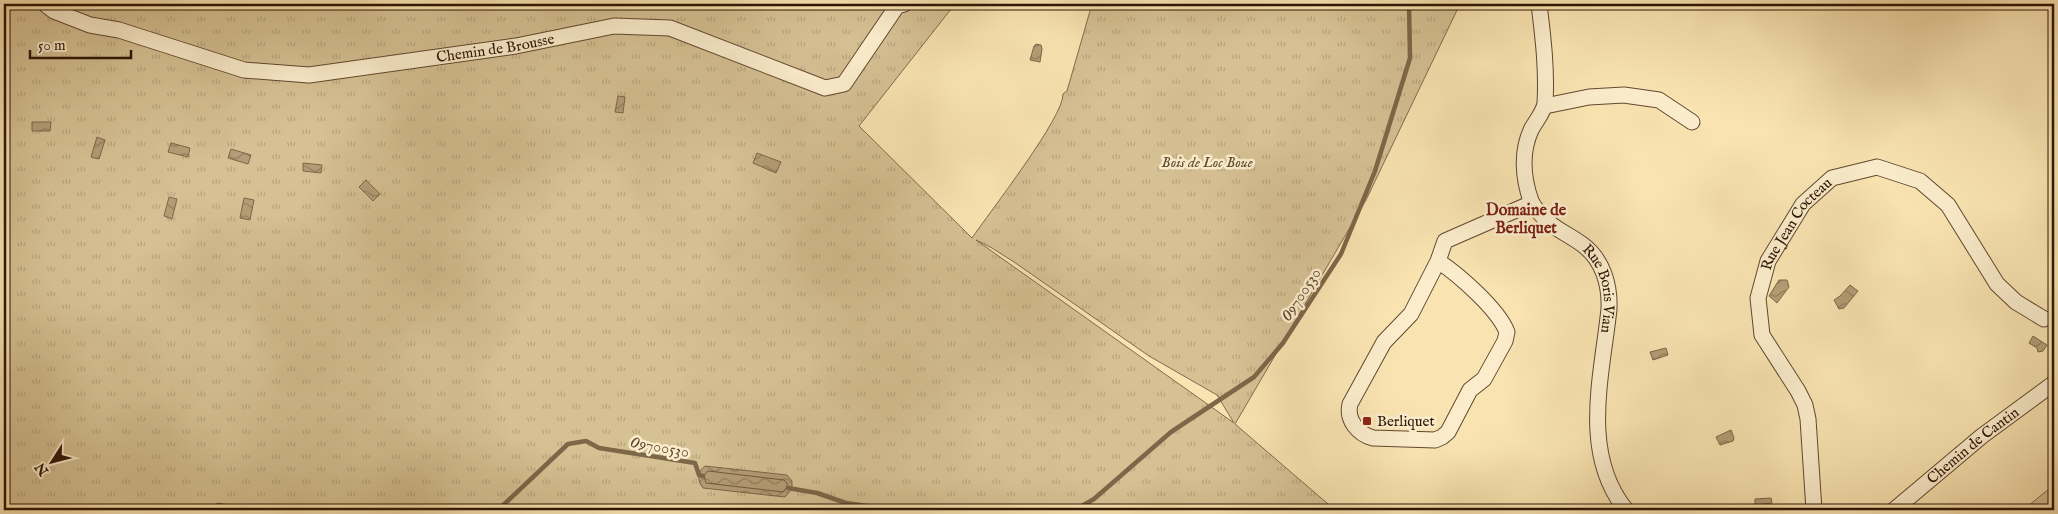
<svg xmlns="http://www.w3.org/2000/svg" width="2058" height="514" font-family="'IM FELL English',serif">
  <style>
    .grass { fill: url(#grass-tufts); stroke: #826a4c; fill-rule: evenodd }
    .pitch { fill: #d6c194; stroke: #826a4c }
    .water { fill: url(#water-waves); stroke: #7e6648 }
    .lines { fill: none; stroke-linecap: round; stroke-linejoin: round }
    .shore { stroke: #71583d; stroke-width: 1 }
    .stream { stroke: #7e6648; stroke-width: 4.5 }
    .street-casing { stroke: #61482f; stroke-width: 17 }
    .street { stroke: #fbedcc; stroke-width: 15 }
    .poi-dot { fill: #8f2418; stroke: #fbedcc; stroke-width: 2 }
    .labels { text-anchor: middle; stroke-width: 5; stroke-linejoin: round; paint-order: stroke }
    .street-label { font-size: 15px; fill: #2e1404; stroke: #fbedcc }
    .park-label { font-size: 15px; font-style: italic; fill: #60482f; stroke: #fbedcc }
    .poi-label { font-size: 15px; fill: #2e1404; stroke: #fbedcc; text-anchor: start }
    .neighbourhood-label { font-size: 16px; font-weight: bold; fill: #7a1f14; stroke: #fbedcc }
    .water-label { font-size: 16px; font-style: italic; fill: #644b32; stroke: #fbedcc }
  </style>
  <defs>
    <pattern id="grass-tufts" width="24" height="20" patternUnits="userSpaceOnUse" patternTransform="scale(1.25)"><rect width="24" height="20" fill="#d6c194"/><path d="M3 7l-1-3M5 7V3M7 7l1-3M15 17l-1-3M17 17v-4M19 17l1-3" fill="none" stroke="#b8a57e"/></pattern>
    <pattern id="water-waves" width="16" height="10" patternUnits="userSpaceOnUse" patternTransform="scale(1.25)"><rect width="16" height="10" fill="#b49d76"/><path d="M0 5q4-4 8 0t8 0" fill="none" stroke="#937f5f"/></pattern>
  </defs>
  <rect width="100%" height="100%" fill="#f9e4b1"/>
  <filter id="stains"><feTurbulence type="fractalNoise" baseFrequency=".004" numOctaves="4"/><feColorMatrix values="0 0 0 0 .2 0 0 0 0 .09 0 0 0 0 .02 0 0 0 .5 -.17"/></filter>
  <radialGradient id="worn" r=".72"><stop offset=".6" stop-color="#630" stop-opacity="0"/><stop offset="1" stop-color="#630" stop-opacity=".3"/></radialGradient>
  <!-- grass -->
  <path class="grass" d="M4,4H955L859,126L972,238C989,213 1064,117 1063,94L1067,91L1092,4H1450L1459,6L1366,200L1235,424L1335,510H4ZM976,240L992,248L1014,262L1149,356L1217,395L1234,423Z"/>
  <!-- pitch -->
  <path class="pitch" d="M2054,485V510H2023Z"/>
  <!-- water -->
  <g class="water">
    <path d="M1036,44L1041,45L1042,49L1040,62L1030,60L1034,46Z"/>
    <path d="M618,96L625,97L623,113L615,112Z"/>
    <path d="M32,122H51L50,131H32Z"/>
    <path d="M97,137L105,140L99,159L91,157Z"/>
    <path d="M171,143L190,148L188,157L168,152Z"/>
    <path d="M231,149L251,155L248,164L228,158Z"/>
    <path d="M757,153L781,162L776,173L753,163Z"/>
    <path d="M303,163L322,165L321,173L303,171Z"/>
    <path d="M366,180L380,194L373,201L359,187Z"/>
    <path d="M169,197L177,199L172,219L164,216Z"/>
    <path d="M244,198L254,200L250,220L240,218Z"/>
    <path d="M1779,280H1787L1789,287L1777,303L1769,296Z"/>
    <path d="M1850,285L1858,291L1844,308L1839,309L1834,300L1840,296Z"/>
    <path d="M2033,336L2047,345L2043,351L2038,352L2037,348L2029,343Z"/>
    <path d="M1666,348L1668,355L1653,360L1650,352Z"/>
    <path d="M1731,430L1734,438L1733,441L1720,445L1716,437Z"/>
    <path d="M705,466L787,475L792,481V489L785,497L703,488C697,480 697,472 705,466Z"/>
    <path d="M1771,498L1772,503L1755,505V499Z"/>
  </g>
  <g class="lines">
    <!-- shore -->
    <path class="shore" d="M708,471L784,480L787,483V487L783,492L706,483L704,476Z"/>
    <!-- stream -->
    <g class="stream">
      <path d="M788,488L817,493L846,503L896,510"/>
      <path d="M218,505L251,510"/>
      <path d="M498,510L568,444L586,441L599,448L695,463L699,475L703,476"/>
      <path d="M1075,510L1094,499L1171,432L1254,377L1283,343L1311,300L1341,254L1375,171L1410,58L1409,4"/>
    </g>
    <!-- street casing -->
    <g class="street-casing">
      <g id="street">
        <path id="s1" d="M45,4L54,11L90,25L119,30L244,70L309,75L516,46L614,26L670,28L825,88L844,84L897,6L904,4"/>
        <path id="s2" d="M1539,4C1543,37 1547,69 1545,103C1544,112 1535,122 1531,130C1521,152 1523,178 1531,201C1534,208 1540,213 1545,219C1556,230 1570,235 1583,245C1603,260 1610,285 1609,309C1602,376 1580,453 1626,510"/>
        <path d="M1545,106L1589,97L1624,95L1659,100L1692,122"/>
        <path d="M1438,261L1411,314L1384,342L1350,404C1346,420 1358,434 1373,438L1435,440L1442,437L1448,432L1470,390L1484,379L1505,341L1507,332C1498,309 1459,275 1438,261L1445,241L1532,203"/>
        <path id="s3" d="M1814,510L1808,419L1805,405L1798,391L1762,335L1758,298L1768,261L1803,204L1832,178L1877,167L1920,181L1948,205L1997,284L2016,302L2044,319"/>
        <path id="s4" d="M1894,510L1982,436L2054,383"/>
      </g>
    </g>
    <!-- street -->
    <use href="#street" class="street"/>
  </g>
  <!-- markers -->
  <rect class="poi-dot" x="1362" y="416" width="10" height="10" rx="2.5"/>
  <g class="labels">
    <!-- street labels -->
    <g class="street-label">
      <text dy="5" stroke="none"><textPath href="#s1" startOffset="464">Chemin de Brousse</textPath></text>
      <text dy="5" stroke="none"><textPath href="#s3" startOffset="310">Rue Jean Cocteau</textPath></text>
      <text dy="5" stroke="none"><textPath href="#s2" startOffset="321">Rue Boris Vian</textPath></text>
      <text dy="5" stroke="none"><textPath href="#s4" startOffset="102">Chemin de Cantin</textPath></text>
    </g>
    <!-- park labels -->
    <g class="park-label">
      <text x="1207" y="167">Bois de Loc Boue</text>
    </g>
    <!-- poi labels -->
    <g class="poi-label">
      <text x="1377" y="426">Berliquet</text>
    </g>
    <!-- neighbourhood labels -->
    <g class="neighbourhood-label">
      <text x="1526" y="215">Domaine de<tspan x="1526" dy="18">Berliquet</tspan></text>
    </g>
    <!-- water labels -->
    <g class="water-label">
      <text transform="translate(1300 294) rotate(-57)" y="6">O9700530</text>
      <text transform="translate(660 446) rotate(10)" y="6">O9700530</text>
    </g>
  </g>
  <!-- margin -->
  <rect width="2058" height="514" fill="none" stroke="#f9e4b1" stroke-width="20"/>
  <rect x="5" y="5" width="2048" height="504" fill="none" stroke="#2e1404" stroke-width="2.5"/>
  <rect x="10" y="10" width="2038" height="494" fill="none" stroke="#2e1404"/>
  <!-- north arrow -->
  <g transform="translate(52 462) rotate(234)" stroke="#fbedcc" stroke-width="4" paint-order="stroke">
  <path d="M0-4L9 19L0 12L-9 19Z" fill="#2e1404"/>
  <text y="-8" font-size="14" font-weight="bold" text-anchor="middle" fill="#2e1404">N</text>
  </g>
  <!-- scale -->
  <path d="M30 50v8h101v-8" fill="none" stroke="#2e1404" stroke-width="2.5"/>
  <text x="38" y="50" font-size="15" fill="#2e1404" stroke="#fbedcc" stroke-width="4" paint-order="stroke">50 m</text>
  <rect width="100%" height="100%" filter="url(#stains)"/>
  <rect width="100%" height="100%" fill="url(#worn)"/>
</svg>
